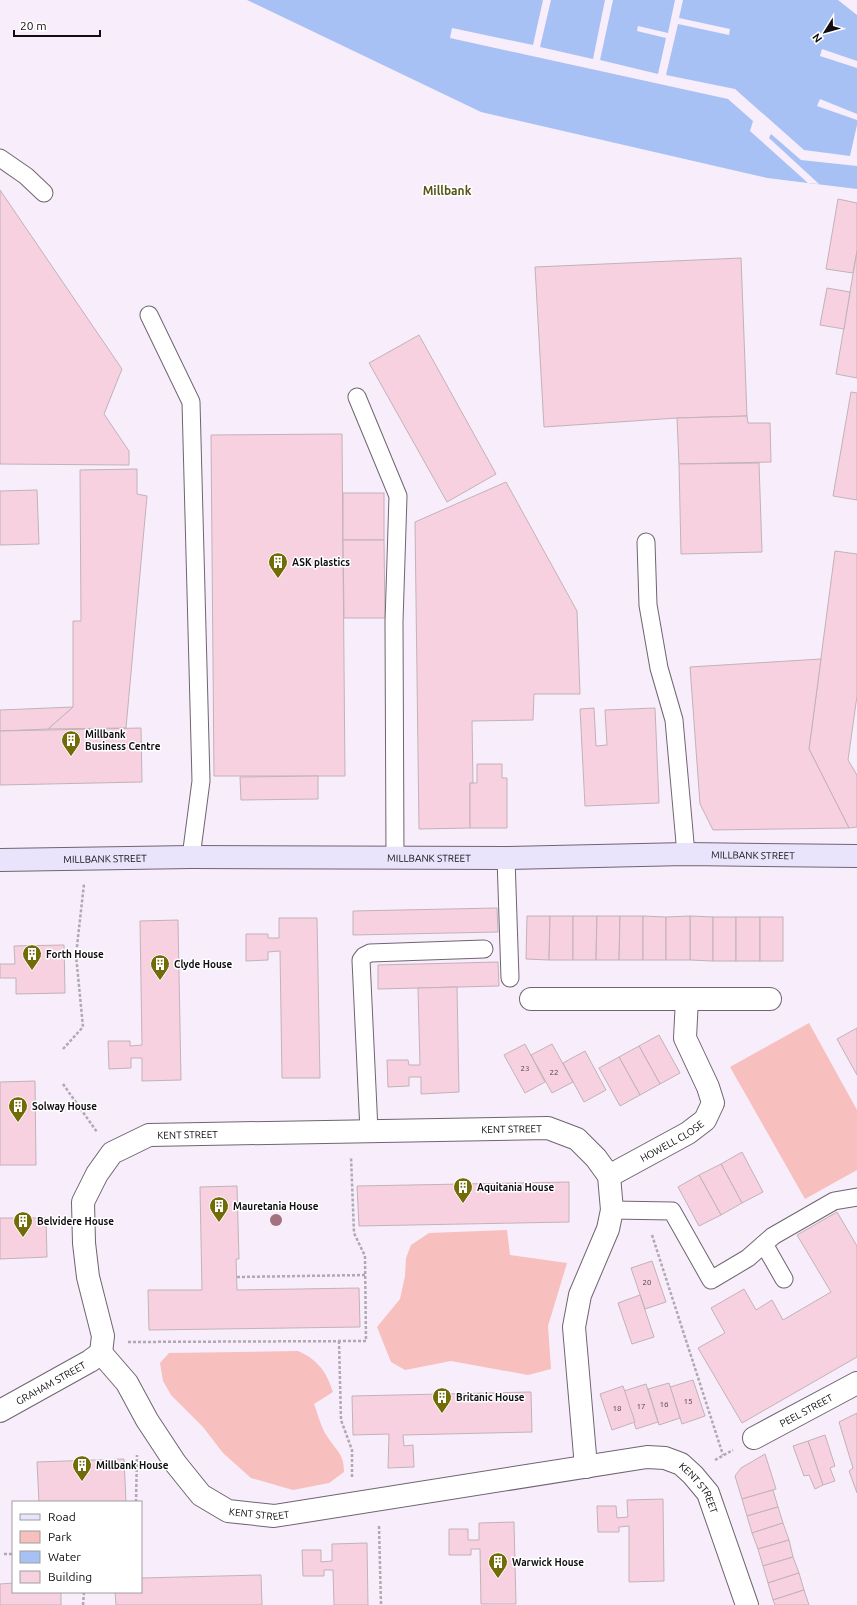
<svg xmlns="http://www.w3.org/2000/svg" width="857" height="1605" font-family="Ubuntu,sans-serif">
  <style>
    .green { fill: #f7bfbd }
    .water { fill: #a8c1f5 }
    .pier { fill: #f8edfa }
    .building { fill: #f7d1e0; stroke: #c2b2b8 }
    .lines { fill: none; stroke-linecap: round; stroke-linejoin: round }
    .lane-casing { stroke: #6f6570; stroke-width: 19 }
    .street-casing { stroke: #6f6570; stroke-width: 24 }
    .secondary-casing { stroke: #6f6570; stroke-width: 24 }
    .path { stroke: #b0a8b2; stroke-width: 2.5; stroke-dasharray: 3 2; stroke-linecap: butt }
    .lane { stroke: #fff; stroke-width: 17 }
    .street { stroke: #fff; stroke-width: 22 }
    .secondary { stroke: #e9e4fb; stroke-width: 22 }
    .tree { fill: #a2727d }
    .labels { text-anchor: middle; stroke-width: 3; stroke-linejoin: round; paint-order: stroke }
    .number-label { font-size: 8px; fill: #4a3e45 }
    .poi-label { font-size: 10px; font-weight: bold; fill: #110d11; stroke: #fff; text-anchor: start }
    .street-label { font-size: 10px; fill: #110d11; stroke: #fff }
    .quarter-label { font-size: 12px; font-weight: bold; fill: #575418; stroke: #fff }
  </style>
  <rect width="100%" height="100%" fill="#f8edfa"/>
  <!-- green -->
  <g class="green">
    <path d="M809,1023L857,1110V1170L805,1199L730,1067Z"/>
    <path d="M507,1230L510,1255L567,1263L548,1326L551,1369L528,1375L451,1361L405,1370L391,1362L377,1327L400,1299L405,1276L406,1258L411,1245L429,1233Z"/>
    <path d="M298,1351C318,1360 326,1371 333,1392L314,1404C318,1414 321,1428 327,1436C336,1451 344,1453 344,1472L329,1483L293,1490L251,1478L223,1453L203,1427L171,1395L163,1381L160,1363L169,1353Z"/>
  </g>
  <!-- water -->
  <path class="water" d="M247,0H857V189L767,178L481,112Z"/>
  <!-- pier -->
  <g class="pier">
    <path d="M543,0H551L540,47L593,59L605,0H613L600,60L658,74L666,38L637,31L638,26L668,33L675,0H683L679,18L730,29L729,35L678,24L666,75L735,89L804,150L850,156L857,125V166L801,160L771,134L769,138L819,184L808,183L750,131L753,121L728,99L450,38L452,28L533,45Z"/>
    <path d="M838,0H857V15Z"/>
    <path d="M822,49L857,61V68L820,56Z"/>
    <path d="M820,99L857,114V120L817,106Z"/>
  </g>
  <!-- building -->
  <g class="building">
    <path d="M0,190L122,369L104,414L129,451V465L0,464Z"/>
    <path d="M838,199L857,203V251L853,273L826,269Z"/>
    <path d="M857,251V378L836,374Z"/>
    <path d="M741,258L747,416L677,418L544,427L535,267Z"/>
    <path d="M827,288L850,292L844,329L820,325Z"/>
    <path d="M419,335L496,474L447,502L369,363Z"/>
    <path d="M851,392L857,393V500L833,496Z"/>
    <path d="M747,416L748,423H770L771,462L679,464L677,418Z"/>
    <path d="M342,434L345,776H214L211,435Z"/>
    <path d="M759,463L762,552L681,554L679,464Z"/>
    <path d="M137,469V494L147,496L126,728L48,729L73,707V621H81L80,470Z"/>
    <path d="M506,482L577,611L580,694H534L533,720L472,721L473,783H470V828L419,829L415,522Z"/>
    <path d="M37,490L39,544L0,545V491Z"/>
    <rect x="343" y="493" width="41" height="47"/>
    <path d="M343,540H384L385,618H344Z"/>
    <path d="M835,551L857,554V696L848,760L857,775V827L849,828L809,749Z"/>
    <path d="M821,659L809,749L849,828L713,830L700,804L690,667Z"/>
    <path d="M73,707L48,729L0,731V710Z"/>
    <path d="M594,708L596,746L607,745L605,710L655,708L659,803L585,806L580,709Z"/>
    <path d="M141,728L142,782L0,785V731Z"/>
    <path d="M477,764H502V778H507V828H470V783H477Z"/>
    <path d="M318,776V799L241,800L240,777Z"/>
    <path d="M497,908L498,932L353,935V911Z"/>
    <path d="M527,916H550L549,960L526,959Z"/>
    <path d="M550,916H573V960H549Z"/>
    <path d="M573,916H597L596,960H573Z"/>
    <path d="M597,916H620L619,960H596Z"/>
    <path d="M620,916H643V960H619Z"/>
    <path d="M643,916L666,917V960H643Z"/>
    <path d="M690,916L713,917V961L690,960Z"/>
    <path d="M690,916V960H666V917Z"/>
    <rect x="713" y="917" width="23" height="44"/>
    <rect x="736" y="917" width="24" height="44"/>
    <rect x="760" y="917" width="23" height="44"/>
    <path d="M279,918H317L320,1078H282L280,951L268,952V960L246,961V934H268V938H279Z"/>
    <path d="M178,920L181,1080L142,1081V1058H131V1068L109,1069L108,1041H130V1046L142,1045L140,921Z"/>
    <path d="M64,945L65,993L16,994V978H0V964H15L14,946Z"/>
    <path d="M498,962L499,986L378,989V965Z"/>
    <path d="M457,987L459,1092L421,1094V1077H409V1086L388,1087L387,1060H408L409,1065H420L418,988Z"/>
    <path d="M857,1028V1075L837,1039Z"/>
    <path d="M659,1035L680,1073L660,1084L639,1046Z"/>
    <path d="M525,1044L545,1082L525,1093L504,1055Z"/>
    <path d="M552,1044L573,1082L552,1093L531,1055Z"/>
    <path d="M639,1046L660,1084L640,1095L619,1057Z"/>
    <path d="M585,1051L606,1090L584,1102L563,1063Z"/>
    <path d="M619,1057L640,1095L620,1106L599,1068Z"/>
    <path d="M35,1081L36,1165H0V1082Z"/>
    <path d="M742,1152L763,1192L742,1203L721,1164Z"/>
    <path d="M721,1164L742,1203L721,1215L699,1175Z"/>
    <path d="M699,1175L721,1215L699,1226L678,1187Z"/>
    <path d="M569,1182V1222L359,1226L357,1186Z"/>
    <path d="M237,1186L239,1259H236L237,1290L359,1288L360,1327L149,1330L148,1290H202L200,1187Z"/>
    <path d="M837,1212L857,1246V1357L742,1423L698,1348L725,1333L711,1308L744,1289L756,1310L772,1300L783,1320L831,1292L797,1235Z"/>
    <path d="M0,1218H46L47,1257L0,1259Z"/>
    <path d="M652,1261L666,1302L645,1309L631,1268Z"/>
    <path d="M640,1295L654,1337L632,1344L618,1303Z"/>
    <path d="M693,1380L705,1416L682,1424L670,1387Z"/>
    <path d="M669,1383L680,1418L659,1425L648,1389Z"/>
    <path d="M646,1384L658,1422L636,1429L624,1391Z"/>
    <path d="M623,1386L635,1422L612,1430L600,1394Z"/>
    <path d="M531,1392L532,1432L403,1435L404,1446L413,1445L414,1467L388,1468L389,1434L353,1435L352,1396Z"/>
    <path d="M857,1413V1493L849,1471L853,1468L839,1422Z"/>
    <path d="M825,1435L835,1466L830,1468L835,1481L823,1485L808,1441Z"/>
    <path d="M808,1441L823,1485L815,1489L809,1475L804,1476L793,1446Z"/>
    <path d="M765,1454L776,1489L742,1499L735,1476L741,1468Z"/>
    <path d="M124,1459L126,1502H39L37,1462Z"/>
    <path d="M773,1490L778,1507L747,1516L742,1499Z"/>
    <path d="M663,1499L664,1581L629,1582V1526L619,1527V1532H598L597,1506H616L617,1518L628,1517L627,1500Z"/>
    <path d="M778,1507L783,1523L752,1533L747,1516Z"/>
    <path d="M514,1522L516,1604H481L480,1549H471V1555H449V1529H468V1540H479V1523Z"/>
    <path d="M783,1523L789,1540L758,1549L752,1533Z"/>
    <path d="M789,1540L793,1557L763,1566L758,1549Z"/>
    <path d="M367,1543L368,1605H334L333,1570H324V1576H303L302,1550H321V1562L332,1561V1544Z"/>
    <path d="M793,1557L799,1573L768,1583L763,1566Z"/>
    <path d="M799,1573L804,1590L773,1600L768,1583Z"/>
    <path d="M261,1575L262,1605H116L115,1592H141V1578Z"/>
    <path d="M13,1583V1592H61V1605H0V1584Z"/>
    <path d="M804,1590L809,1605H775L773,1600Z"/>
  </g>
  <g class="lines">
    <!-- lane casing -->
    <g class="lane-casing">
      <g id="lane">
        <path d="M0,158L26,176L44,193"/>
        <path d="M149,315L191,402L201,781L191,857"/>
        <path d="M357,397L398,496L394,622L395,857"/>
        <path d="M646,542L648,605L659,668L674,720L686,854"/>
        <path d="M506,858L510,978"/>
        <path d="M369,1131L361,960L364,956L370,953L484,949"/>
        <path d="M612,1210L672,1211L711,1280L748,1258L773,1236L834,1201L857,1197"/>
        <path d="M764,1244L784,1279"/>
      </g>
    </g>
    <!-- street casing -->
    <g class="street-casing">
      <g id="street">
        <path d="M531,999H770"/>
        <path id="s1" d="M609,1176L688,1133L705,1120L713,1103L708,1087L685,1038L687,999"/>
        <path id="s2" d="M101,1353L103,1336L88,1277L84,1243L83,1202L97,1174L112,1153L149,1135L548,1128L577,1139L596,1158L609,1176L612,1210L608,1229L580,1295L574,1327L586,1467"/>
        <path id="s3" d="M101,1353L127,1383L147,1420L176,1464L201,1495L228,1511L274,1516L647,1457L665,1458L681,1464L693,1475L708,1493L747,1605"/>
        <path id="s4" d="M0,1411L90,1361L101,1353"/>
        <path id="s5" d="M754,1438L857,1383"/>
      </g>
    </g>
    <!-- secondary casing -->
    <g class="secondary-casing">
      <g id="secondary">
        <path id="s6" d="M0,860L191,857L506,858L686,854L857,856"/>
      </g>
    </g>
    <!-- path -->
    <g class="path">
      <path d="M63,1049L83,1027L76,955L84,884"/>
      <path d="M63,1084L97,1132"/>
      <path d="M652,1235L723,1455"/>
      <path d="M237,1277L366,1275"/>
      <path d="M339,1341L341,1420L352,1450V1477"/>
      <path d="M128,1342L366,1341L365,1256L354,1233L351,1157"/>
      <path d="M715,1460L733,1450"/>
      <path d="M136,1502L137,1455"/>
      <path d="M379,1526L381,1605"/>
      <path d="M4,1554H13"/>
      <path d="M83,1605L84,1592"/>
    </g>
    <!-- lane -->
    <use href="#lane" class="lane"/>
    <!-- street -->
    <use href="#street" class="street"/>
    <!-- secondary -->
    <use href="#secondary" class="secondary"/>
  </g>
  <!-- trees -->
  <circle class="tree" cx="276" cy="1220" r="6"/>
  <!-- icons -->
  <defs>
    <g id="building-pin" transform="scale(1)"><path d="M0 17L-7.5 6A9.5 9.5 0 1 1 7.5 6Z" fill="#716c08" stroke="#fff"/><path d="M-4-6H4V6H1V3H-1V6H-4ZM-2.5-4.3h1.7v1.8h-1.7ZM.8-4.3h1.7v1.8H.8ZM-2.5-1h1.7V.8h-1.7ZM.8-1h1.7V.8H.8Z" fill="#fff"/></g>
  </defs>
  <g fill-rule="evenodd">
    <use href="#building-pin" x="278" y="562"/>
    <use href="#building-pin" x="71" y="740"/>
    <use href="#building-pin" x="32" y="954"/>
    <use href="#building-pin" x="160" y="964"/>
    <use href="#building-pin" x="18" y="1106"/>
    <use href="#building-pin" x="463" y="1187"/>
    <use href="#building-pin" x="219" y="1206"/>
    <use href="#building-pin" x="23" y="1221"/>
    <use href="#building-pin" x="442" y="1397"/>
    <use href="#building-pin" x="82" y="1465"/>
    <use href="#building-pin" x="498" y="1562"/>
  </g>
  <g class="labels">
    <!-- number labels -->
    <g class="number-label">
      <text x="525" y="1071">23</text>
      <text x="554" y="1075">22</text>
      <text x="647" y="1285">20</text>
      <text x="688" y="1404">15</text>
      <text x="664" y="1407">16</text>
      <text x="641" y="1409">17</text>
      <text x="617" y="1411">18</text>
    </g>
    <!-- poi labels -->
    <g class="poi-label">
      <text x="292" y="566">ASK plastics</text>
      <text x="85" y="738">Millbank<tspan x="85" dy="12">Business Centre</tspan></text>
      <text x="46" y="958">Forth House</text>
      <text x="174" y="968">Clyde House</text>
      <text x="32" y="1110">Solway House</text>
      <text x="477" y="1191">Aquitania House</text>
      <text x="233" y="1210">Mauretania House</text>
      <text x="37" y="1225">Belvidere House</text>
      <text x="456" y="1401">Britanic House</text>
      <text x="96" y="1469">Millbank House</text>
      <text x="512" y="1566">Warwick House</text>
    </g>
    <!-- street labels -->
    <g class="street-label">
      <text dy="4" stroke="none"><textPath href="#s6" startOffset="753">MILLBANK STREET</textPath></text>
      <text dy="4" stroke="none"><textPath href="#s6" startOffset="429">MILLBANK STREET</textPath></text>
      <text dy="4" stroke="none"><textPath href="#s6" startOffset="105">MILLBANK STREET</textPath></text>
      <text dy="4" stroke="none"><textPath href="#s2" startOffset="614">KENT STREET</textPath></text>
      <text dy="4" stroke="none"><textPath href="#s2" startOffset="290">KENT STREET</textPath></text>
      <text dy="4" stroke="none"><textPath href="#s1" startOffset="72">HOWELL CLOSE</textPath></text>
      <text dy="4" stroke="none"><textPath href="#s4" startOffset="58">GRAHAM STREET</textPath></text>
      <text dy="4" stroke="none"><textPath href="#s5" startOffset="59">PEEL STREET</textPath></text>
      <text dy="4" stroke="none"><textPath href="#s3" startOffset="695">KENT STREET</textPath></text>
      <text dy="4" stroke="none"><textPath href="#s3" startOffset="237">KENT STREET</textPath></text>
    </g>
    <!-- quarter labels -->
    <g class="quarter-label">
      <text x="447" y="195">Millbank</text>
    </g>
  </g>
  <!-- legend -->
  <rect x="12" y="1501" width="130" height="92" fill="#ffffff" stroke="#a09ea0"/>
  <rect x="20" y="1514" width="20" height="6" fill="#e9e4fb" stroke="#a09ea0"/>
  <text x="48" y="1521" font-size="12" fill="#110d11">Road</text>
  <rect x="20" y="1531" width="20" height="12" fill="#f7bfbd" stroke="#a09ea0"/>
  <text x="48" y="1541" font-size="12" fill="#110d11">Park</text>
  <rect x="20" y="1551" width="20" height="12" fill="#a8c1f5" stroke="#a09ea0"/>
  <text x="48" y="1561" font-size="12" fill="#110d11">Water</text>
  <rect x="20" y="1571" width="20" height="12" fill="#f7d1e0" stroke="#a09ea0"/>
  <text x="48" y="1581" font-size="12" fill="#110d11">Building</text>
  <!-- north arrow -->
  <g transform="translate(825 32) rotate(233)" stroke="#ffffff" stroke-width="3" paint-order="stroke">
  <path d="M0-3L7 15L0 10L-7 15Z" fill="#110d11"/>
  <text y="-6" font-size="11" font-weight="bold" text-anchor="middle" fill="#110d11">N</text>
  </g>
  <!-- scale -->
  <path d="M14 30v6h86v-6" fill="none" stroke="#110d11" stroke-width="2"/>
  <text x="20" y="30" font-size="12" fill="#110d11" stroke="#ffffff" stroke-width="3" paint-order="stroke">20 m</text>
</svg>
